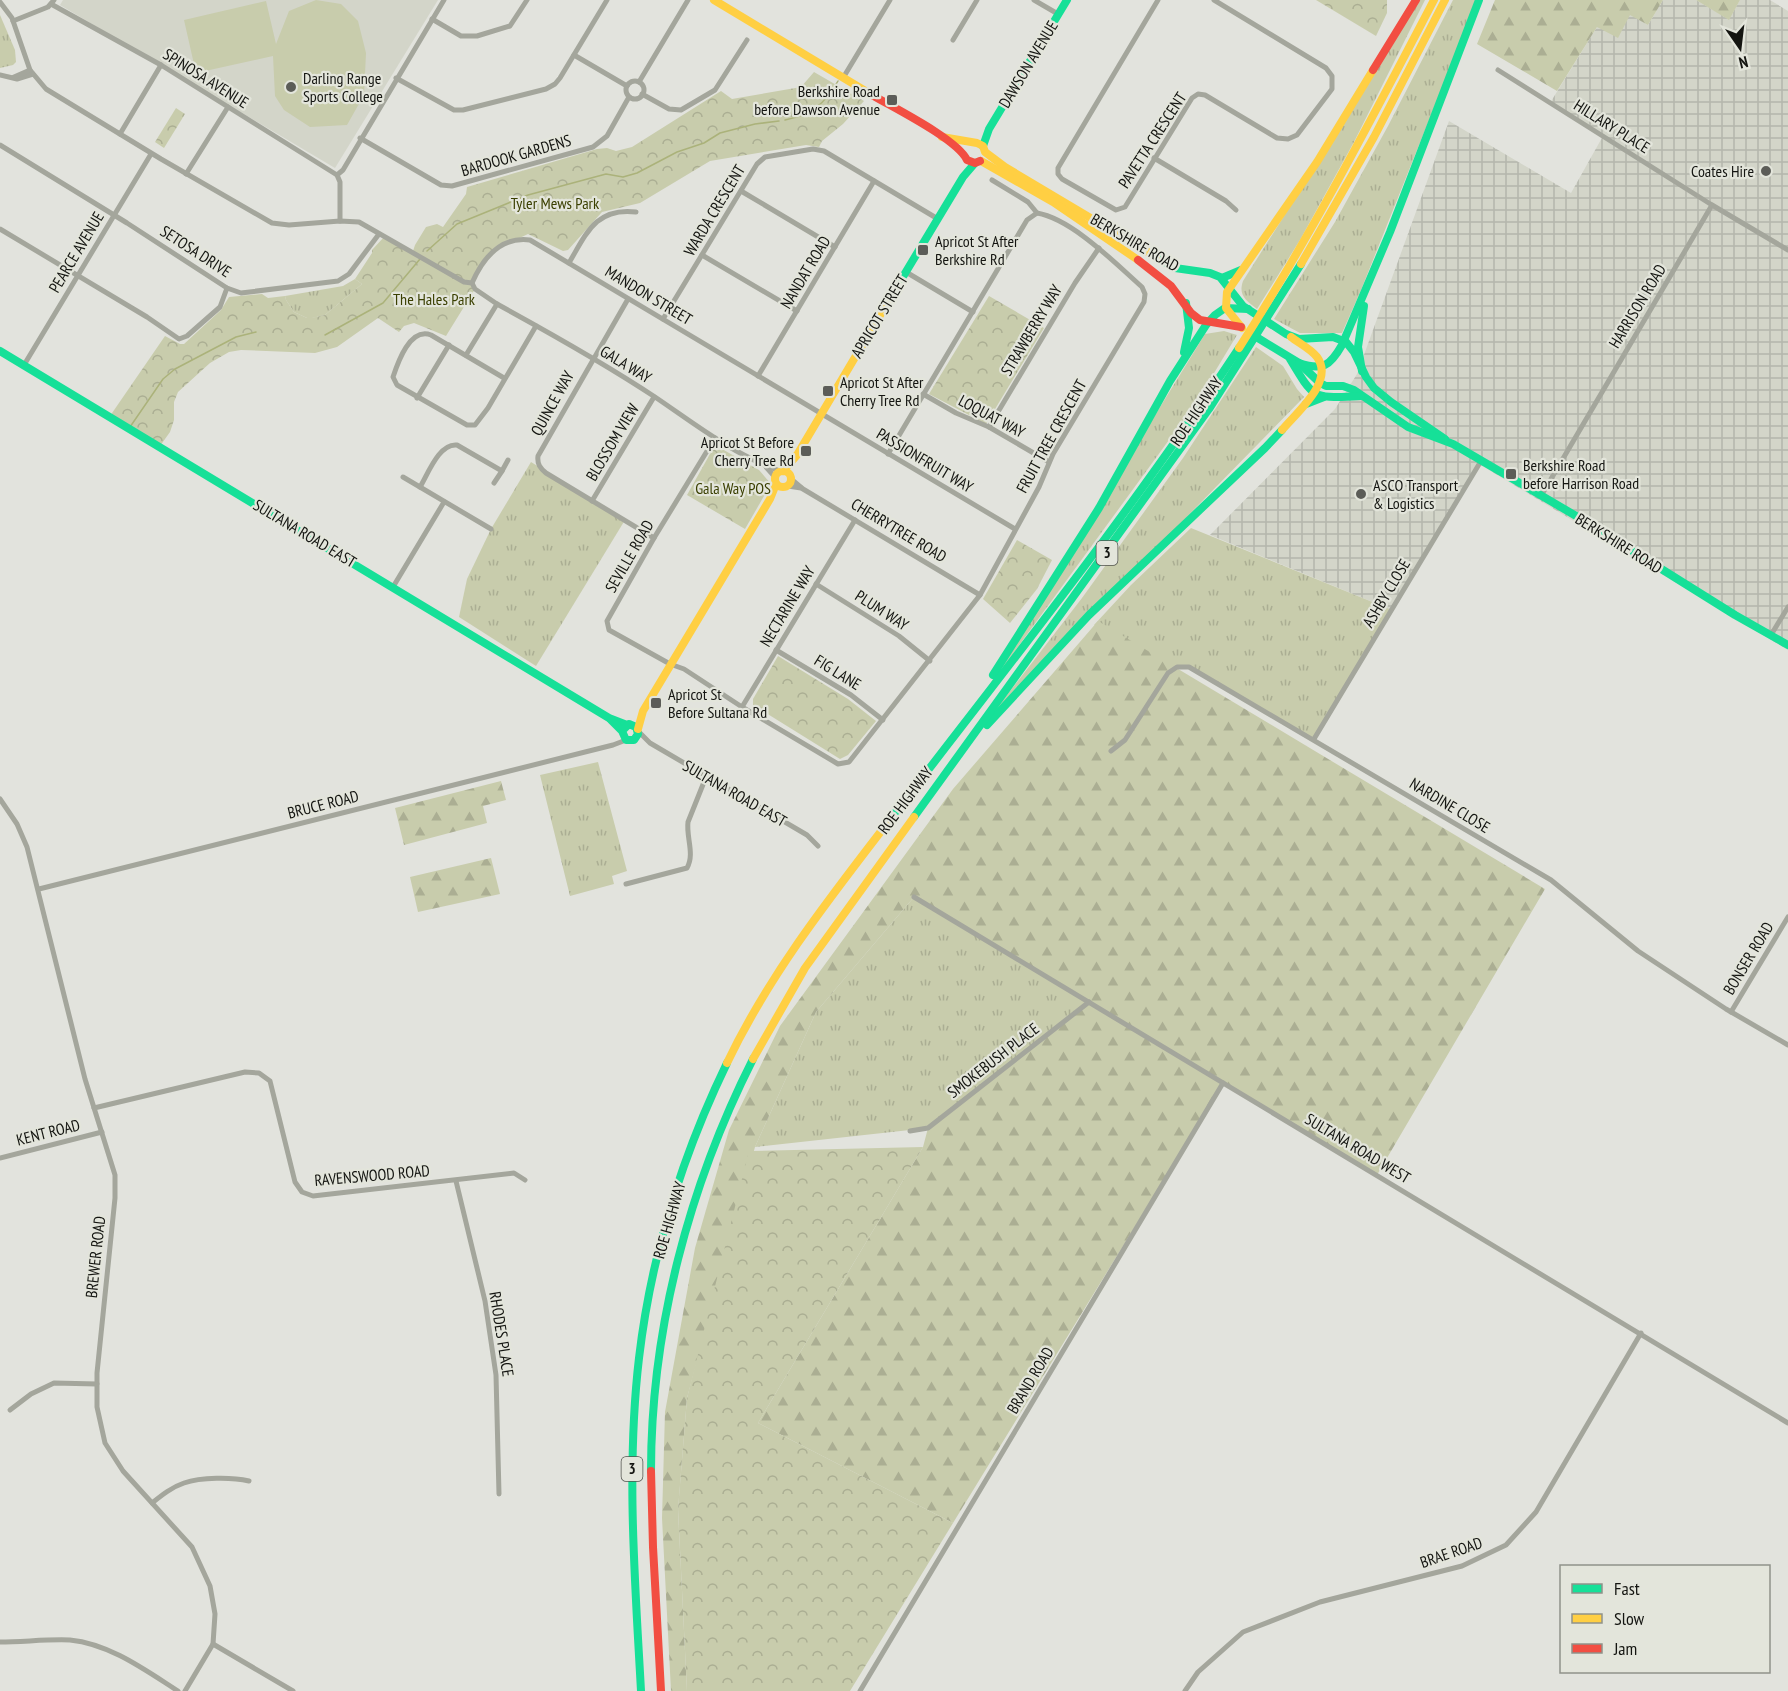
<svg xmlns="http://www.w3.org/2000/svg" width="1788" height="1691" font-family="'PT Sans Narrow',sans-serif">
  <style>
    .built { fill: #d3d5c9 }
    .industrial { fill: url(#industrial-grid) }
    .grass { fill: url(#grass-tufts) }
    .forest { fill: url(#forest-firs) }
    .park { fill: url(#park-crowns) }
    .pitch { fill: #c8ccac }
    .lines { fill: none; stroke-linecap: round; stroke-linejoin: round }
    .stream { stroke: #abb27a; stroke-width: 1.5 }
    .street { stroke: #a4a69c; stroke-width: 5 }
    .fast { stroke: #16e098; stroke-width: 8 }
    .slow { stroke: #ffcf43; stroke-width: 8 }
    .jam { stroke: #f24e42; stroke-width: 8 }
    .poi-dot { fill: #5c5d58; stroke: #e3e5db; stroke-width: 2 }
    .labels { text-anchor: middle; stroke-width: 4.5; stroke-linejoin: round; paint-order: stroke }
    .shield { fill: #e3e5db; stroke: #52534e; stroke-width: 1.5 }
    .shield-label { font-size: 15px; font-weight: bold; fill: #141511 }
    .street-label { font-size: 16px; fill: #141511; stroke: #e3e5db }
    .poi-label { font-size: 16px; fill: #141511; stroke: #e3e5db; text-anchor: start }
    .park-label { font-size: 16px; fill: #3a3f00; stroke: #e3e5db }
  </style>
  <defs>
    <pattern id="industrial-grid" width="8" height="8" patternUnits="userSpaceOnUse" patternTransform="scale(1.5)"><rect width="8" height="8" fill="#d3d5c9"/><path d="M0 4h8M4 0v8" fill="none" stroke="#b4b6ac"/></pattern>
    <pattern id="grass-tufts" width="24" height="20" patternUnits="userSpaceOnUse" patternTransform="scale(1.5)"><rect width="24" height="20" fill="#c8ccac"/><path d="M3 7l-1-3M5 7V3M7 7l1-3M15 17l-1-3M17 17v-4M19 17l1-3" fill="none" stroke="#abae93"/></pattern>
    <pattern id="forest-firs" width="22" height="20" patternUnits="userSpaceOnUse" patternTransform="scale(1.5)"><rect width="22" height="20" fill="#c8ccac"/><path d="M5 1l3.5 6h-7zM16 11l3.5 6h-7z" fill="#abae93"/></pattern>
    <pattern id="park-crowns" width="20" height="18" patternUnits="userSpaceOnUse" patternTransform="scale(1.5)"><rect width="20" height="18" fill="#c8ccac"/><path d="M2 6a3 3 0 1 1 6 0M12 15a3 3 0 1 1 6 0" fill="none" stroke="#abae93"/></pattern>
  </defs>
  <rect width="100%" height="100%" fill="#e2e3dd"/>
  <!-- built -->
  <path class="built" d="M63,0H438L335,168L60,5Z"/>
  <!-- industrial -->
  <path class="industrial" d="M1663,0H1696L1729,19L1740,0H1770L1788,11V650L1479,464L1392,610L1210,535L1335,409L1357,374L1449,121L1571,193L1603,136L1550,103L1597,27L1630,14L1648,25Z"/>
  <!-- grass -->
  <g class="grass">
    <path d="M1420,0H1425L1354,142L1300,240L1257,309C1246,301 1238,295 1243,281Z"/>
    <path d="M1453,0H1477L1361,290L1342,333H1300L1274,319L1335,222L1388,126Z"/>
    <path d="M0,15L15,50L16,62L13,65L0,68Z"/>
    <path d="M355,279L362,284L325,315L312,318H307L294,312L286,300L285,296L343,286Z"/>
    <path d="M1224,331L1237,335L1196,403L985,692L1205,334Z"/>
    <path d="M1256,347L1283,366L1297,389L1304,397L987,721L1082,598L1183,458Z"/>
    <path d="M531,462L625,520L536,666L459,617L467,579L491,529Z"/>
    <path d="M1191,528L1392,610L1314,739L1192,668H1173L1094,625L1131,585Z"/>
    <path d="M598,762L627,871L612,876L614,884L570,896L540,775Z"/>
    <path d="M914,897L1089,1002L928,1128L755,1147L816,1012Z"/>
  </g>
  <!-- forest -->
  <g class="forest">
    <path d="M1495,0H1663L1648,25L1630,15L1618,38L1597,27L1557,91L1477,44Z"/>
    <path d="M1696,0H1740L1729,20Z"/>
    <path d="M1098,621L1545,889L1377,1175L1223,1083L953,1523L758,1423L923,1147L928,1128L1088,1002L914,897L816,1012L755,1147L687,1398L678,1510L687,1691H671L662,1518L665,1412L695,1248L729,1130L780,1026L953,789Z"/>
    <path d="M501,781L506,800L483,806L487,823L404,845L395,808Z"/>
    <path d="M491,858L500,894L418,912L410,877Z"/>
  </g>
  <!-- park -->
  <g class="park">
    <path d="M1316,0H1387V13L1376,36Z"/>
    <path d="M814,72L864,101L843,124L822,141L819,147L806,145L710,161L640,203L602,212L568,250L563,251L528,234L490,252L472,283L475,289L446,336L414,323L404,326L399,332L378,318L337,347L315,353L241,350L229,352L210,363L178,392L174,402V420L170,432L160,446L110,416L165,336L180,344H184L221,310L229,297L262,294L268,298L285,296L286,300L294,312L307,318L316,317L325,315L362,284L355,279L372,253V250L384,237L412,254L415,245L426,227L437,224L443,227L466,194L467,187L597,149L607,148L616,151L632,147L721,91L732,99L801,87Z"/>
    <path d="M176,108L185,114L164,148L155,142Z"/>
    <path d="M989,296L1044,328L986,424L929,394Z"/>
    <path d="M715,445L759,470L771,484L745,529L687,495Z"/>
    <path d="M1017,540L1052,560L1037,589L1010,623L983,599Z"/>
    <path d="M778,656L848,699L876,721L848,755L840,759L753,705V699Z"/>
    <path d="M923,1147L758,1423L953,1523L850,1691H687L678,1509L687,1398L749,1151Z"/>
  </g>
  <!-- pitch -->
  <path class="pitch" d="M316,0L341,4L358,21L366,53L364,95L347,125L310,127L284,110L275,96L273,56L196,73L184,20L266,1L276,44L289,11Z"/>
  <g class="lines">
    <!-- stream -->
    <g class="stream">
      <path d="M785,120C811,115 825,104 838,81"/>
      <path d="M427,251L457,224L528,195L606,174L623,177L637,173L677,152L704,143L720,133L755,124L779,121"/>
      <path d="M325,335L383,303L420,259"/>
      <path d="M130,427L163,379L175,369L236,337L256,332"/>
    </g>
    <!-- street -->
    <g class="street">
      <path d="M1034,0L1058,14"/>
      <path d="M1158,0L1058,168V174L1062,179L1116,210L1125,207L1192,98L1198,94L1205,95L1277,138L1288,139L1297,135L1332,89V76L1326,68L1214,0"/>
      <path d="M0,2L12,18L30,70L46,89L161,159L272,223L289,225L340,221L359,222L464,282L472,283L475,289L497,304C550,333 604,363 655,397C695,424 734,455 780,471"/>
      <path d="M51,4L161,65L337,175L343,170L444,0"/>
      <path d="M432,19L461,36H477L510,26L527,0"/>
      <path d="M13,21L48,7L54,0"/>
      <path d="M953,40L977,0"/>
      <path d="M574,55L627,86"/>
      <path d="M1498,70L1712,205"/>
      <path d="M0,75L17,79L33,74"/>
      <path d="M14,77L30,70"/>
      <path d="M396,78L454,110H463L546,89L555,84L560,78L607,0"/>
      <path d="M843,78L890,0"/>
      <circle cx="635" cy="90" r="9"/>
      <path d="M639,82L688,0"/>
      <path d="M642,94L669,109L681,110L715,90L747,40"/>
      <path d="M120,134L161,65"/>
      <path d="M360,138L441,185L452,186L593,147L607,136L629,97"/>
      <path d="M0,145L127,223L227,288L241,293L338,281L349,274L379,234"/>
      <path d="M1154,158L1226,201L1236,210"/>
      <path d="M186,174L228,107"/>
      <path d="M337,175L340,182V221"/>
      <path d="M992,180L1028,202L1037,213"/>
      <path d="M741,191L835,247"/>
      <path d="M0,229L147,317L179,339L187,336L220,307L227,288"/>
      <path d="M702,255L797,311"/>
      <path d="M569,263C586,234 596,207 636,212"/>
      <path d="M906,272L973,312"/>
      <path d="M472,283C483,258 500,236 530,240L1015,529"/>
      <path d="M628,299L538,456C537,464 540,468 546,473L654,538"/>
      <path d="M663,319L757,164L765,157L813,149L824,151L938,219"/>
      <path d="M466,355L497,304"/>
      <path d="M24,365L151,154"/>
      <path d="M758,376L874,181"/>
      <path d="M504,378L431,335C410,327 398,362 393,377L397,385L467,425H475L488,408L536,326"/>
      <path d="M923,394L956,413L989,427L1049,462"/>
      <path d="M417,398L449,345"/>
      <path d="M989,427L1075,283L1099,248"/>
      <path d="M715,438L654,538L607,621L609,630L670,664L684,669L742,707L838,764L849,762L980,595L1039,487L1053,454L1144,302L1145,294L1142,287C1115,263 1072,219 1037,213L1027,220L888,454"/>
      <path d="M766,467L775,477"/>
      <path d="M502,471L508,460"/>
      <path d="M403,477L491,529"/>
      <path d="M791,479L803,489L980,595"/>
      <path d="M788,486L801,488"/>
      <path d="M420,487C428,474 439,443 457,445L502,471L494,483"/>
      <path d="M1541,496L1712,205L1788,250"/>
      <path d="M592,501L654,397"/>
      <path d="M816,584L899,636L930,661"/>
      <path d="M393,587L444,502"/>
      <path d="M1771,635L1788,607"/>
      <path d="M776,650L851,695L883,720"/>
      <path d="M742,707L855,520"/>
      <path d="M638,731L650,743L807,835L818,846"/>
      <path d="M1314,739L1481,461"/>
      <path d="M1111,751L1125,740L1168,673L1177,667H1189L1551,880L1638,951L1726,1009L1788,1045"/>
      <path d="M0,799L17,824L27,847L85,1079L115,1175V1198L97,1373V1407L105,1443L123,1471L192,1547L210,1586L215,1614L213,1644L185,1691"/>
      <path d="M626,884L687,868C695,854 686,837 688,822L706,777"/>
      <path d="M39,889L613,745L626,740"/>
      <path d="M914,897L1788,1423"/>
      <path d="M1731,1012L1788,917"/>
      <path d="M94,1108L245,1072L259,1073L270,1081L295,1182L302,1192L313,1196L514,1173L525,1180"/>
      <path d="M910,1131L928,1128L1089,1002"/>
      <path d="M0,1158L102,1132"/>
      <path d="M456,1181L485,1301L496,1375L499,1494"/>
      <path d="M10,1410L31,1394L54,1383L97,1384"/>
      <path d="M152,1503C162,1495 172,1487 184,1483C201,1477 232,1477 249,1481"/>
      <path d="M0,1642C23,1642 47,1639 70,1640C110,1644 145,1670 178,1691"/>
      <path d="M213,1644L293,1691"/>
      <path d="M860,1691L1223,1083"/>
      <path d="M1185,1691L1198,1672L1243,1632L1320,1602L1462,1566L1506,1545L1536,1512L1641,1333"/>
    </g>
    <!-- fast -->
    <g class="fast">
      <path d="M983,146L989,129L1067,0"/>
      <path d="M1156,257L1175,268L1210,273L1220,277L1243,306L1286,334L1299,339L1333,337L1346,342L1354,352L1366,377L1374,388L1391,402L1445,439"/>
      <path d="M1222,278L1241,270"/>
      <path d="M898,285L963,177L975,163"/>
      <path d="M1253,335L1299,363L1320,383L1326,386H1343L1354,390L1408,427L1453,444L1583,520L1735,615L1788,645"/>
      <path d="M0,351L609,718L627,725"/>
      <path d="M1184,352L1189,328L1186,303"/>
      <path d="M1290,359C1315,401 1313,398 1361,396"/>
      <path d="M1299,363C1323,371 1330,366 1342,345L1390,232L1479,0"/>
      <path d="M1362,371L1358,347L1364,306"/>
      <path d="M1306,404L1324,397"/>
      <path d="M993,675L1099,508L1170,381L1206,325L1215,315L1225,308L1248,309"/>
      <path d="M611,720L622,731L626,740H634L638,734L636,727L629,724L622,731"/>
      <path d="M987,725L1089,615L1265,448L1282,430"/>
      <path d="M892,817C1010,663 1132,511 1239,348"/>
      <path d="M914,817L1209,409L1301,264"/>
      <path d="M651,1471C651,1329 689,1186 753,1059"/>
      <path d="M641,1691C635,1581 626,1469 639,1358C651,1256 682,1156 727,1063"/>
    </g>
    <!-- slow -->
    <g class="slow">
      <path d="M714,0L872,95"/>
      <path d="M942,137L977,143L983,146L985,152L1005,167L1156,257"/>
      <path d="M981,161L1053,202L1138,260"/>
      <path d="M1301,264L1374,137L1445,0"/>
      <path d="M1242,328L1226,308L1227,292L1317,162L1373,70"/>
      <path d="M1239,348C1311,236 1372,118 1434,0"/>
      <path d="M1282,430C1297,412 1335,381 1317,357C1311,349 1299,343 1291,337"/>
      <circle cx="783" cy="479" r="8"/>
      <path d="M783,471L797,455L898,285"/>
      <path d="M638,729L643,711L770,499L776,484"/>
      <path d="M753,1059L805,968L914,817"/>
      <path d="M727,1063C770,973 832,895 892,817"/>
    </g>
    <!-- jam -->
    <g class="jam">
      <path d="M1373,70L1416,0"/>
      <path d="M872,95C894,108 957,139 967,160L975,163L980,161"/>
      <path d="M1138,260L1171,286L1191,313L1200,320L1241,327"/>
      <path d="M651,1471L653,1547L661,1691"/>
    </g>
  </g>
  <!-- markers -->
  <g class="poi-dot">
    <circle cx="291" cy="87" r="6"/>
    <rect x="886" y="94" width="12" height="12" rx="3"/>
    <circle cx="1766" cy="171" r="6"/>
    <rect x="917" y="244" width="12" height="12" rx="3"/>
    <rect x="822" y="385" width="12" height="12" rx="3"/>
    <rect x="800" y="445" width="12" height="12" rx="3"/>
    <rect x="1505" y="468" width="12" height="12" rx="3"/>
    <circle cx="1361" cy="494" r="6"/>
    <rect x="650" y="697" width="12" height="12" rx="3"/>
  </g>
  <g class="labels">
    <!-- shield labels -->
    <g class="shield">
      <rect x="1096.5" y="541" width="21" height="24" rx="4.5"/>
      <rect x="621.5" y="1457" width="21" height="24" rx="4.5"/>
    </g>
    <g class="shield-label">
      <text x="1107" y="558">3</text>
      <text x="632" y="1474">3</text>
    </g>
    <!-- street labels -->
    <g class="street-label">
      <text transform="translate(1028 64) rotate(-59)" y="6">DAWSON AVENUE</text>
      <text transform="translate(206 78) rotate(32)" y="6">SPINOSA AVENUE</text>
      <text transform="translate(1612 126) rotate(32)" y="6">HILLARY PLACE</text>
      <text transform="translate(1152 140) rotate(-57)" y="6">PAVETTA CRESCENT</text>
      <text transform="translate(516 155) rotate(-16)" y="6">BARDOOK GARDENS</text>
      <text transform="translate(714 210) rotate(-59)" y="6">WARDA CRESCENT</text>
      <text transform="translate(1135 242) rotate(30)" y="6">BERKSHIRE ROAD</text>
      <text transform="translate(196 251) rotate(33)" y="6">SETOSA DRIVE</text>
      <text transform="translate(76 252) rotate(-59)" y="6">PEARCE AVENUE</text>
      <text transform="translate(805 272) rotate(-59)" y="6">NANDAT ROAD</text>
      <text transform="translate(649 295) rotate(31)" y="6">MANDON STREET</text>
      <text transform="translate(1637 306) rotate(-59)" y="6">HARRISON ROAD</text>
      <text transform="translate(879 316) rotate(-59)" y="6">APRICOT STREET</text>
      <text transform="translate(1031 330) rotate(-59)" y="6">STRAWBERRY WAY</text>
      <text transform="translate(626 364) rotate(31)" y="6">GALA WAY</text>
      <text transform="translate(552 403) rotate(-61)" y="6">QUINCE WAY</text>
      <text transform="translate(1196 411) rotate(-56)" y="6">ROE HIGHWAY</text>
      <text transform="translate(992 416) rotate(28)" y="6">LOQUAT WAY</text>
      <text transform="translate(1051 436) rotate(-61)" y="6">FRUIT TREE CRESCENT</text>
      <text transform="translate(612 442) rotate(-59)" y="6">BLOSSOM VIEW</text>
      <text transform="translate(925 460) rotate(31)" y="6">PASSIONFRUIT WAY</text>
      <text transform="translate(899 530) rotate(31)" y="6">CHERRYTREE ROAD</text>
      <text transform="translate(305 533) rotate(31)" y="6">SULTANA ROAD EAST</text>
      <text transform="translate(1619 543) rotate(32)" y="6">BERKSHIRE ROAD</text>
      <text transform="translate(629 556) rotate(-60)" y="6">SEVILLE ROAD</text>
      <text transform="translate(1386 593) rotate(-59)" y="6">ASHBY CLOSE</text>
      <text transform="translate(787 606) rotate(-59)" y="6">NECTARINE WAY</text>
      <text transform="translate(882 610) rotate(33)" y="6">PLUM WAY</text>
      <text transform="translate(838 672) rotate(32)" y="6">FIG LANE</text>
      <text transform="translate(735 793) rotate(30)" y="6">SULTANA ROAD EAST</text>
      <text transform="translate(905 800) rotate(-53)" y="6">ROE HIGHWAY</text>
      <text transform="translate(323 804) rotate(-14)" y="6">BRUCE ROAD</text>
      <text transform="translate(1450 805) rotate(31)" y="6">NARDINE CLOSE</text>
      <text transform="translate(1748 958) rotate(-59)" y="6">BONSER ROAD</text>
      <text transform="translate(993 1060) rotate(-38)" y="6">SMOKEBUSH PLACE</text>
      <text transform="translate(48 1132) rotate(-14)" y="6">KENT ROAD</text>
      <text transform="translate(1358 1148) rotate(31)" y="6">SULTANA ROAD WEST</text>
      <text transform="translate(372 1175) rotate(-5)" y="6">RAVENSWOOD ROAD</text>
      <text transform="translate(669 1220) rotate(-74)" y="6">ROE HIGHWAY</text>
      <text transform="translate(95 1257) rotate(-84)" y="6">BREWER ROAD</text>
      <text transform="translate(502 1334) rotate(81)" y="6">RHODES PLACE</text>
      <text transform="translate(1030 1380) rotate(-59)" y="6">BRAND ROAD</text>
      <text transform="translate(1451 1552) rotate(-19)" y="6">BRAE ROAD</text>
    </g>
    <!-- poi labels -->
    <g class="poi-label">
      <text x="303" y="84">Darling Range<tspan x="303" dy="18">Sports College</tspan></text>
      <text x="880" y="97" text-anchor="end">Berkshire Road<tspan x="880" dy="18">before Dawson Avenue</tspan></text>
      <text x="1754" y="177" text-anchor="end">Coates Hire</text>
      <text x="935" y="247">Apricot St After<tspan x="935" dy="18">Berkshire Rd</tspan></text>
      <text x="840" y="388">Apricot St After<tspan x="840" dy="18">Cherry Tree Rd</tspan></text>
      <text x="794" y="448" text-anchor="end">Apricot St Before<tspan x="794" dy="18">Cherry Tree Rd</tspan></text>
      <text x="1523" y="471">Berkshire Road<tspan x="1523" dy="18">before Harrison Road</tspan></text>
      <text x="1373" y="491">ASCO Transport<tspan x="1373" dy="18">&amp; Logistics</tspan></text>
      <text x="668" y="700">Apricot St<tspan x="668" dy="18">Before Sultana Rd</tspan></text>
    </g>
    <!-- park labels -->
    <g class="park-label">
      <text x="555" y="209">Tyler Mews Park</text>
      <text x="434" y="305">The Hales Park</text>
      <text x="733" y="494">Gala Way POS</text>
    </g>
  </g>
  <!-- legend -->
  <rect x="1560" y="1565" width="210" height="108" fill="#e3e5db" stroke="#90928a" stroke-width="1.5"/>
  <rect x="1572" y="1584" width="30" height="9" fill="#16e098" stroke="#90928a" stroke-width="1.5"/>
  <text x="1614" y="1595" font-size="18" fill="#141511">Fast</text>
  <rect x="1572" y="1614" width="30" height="9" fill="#ffcf43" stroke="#90928a" stroke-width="1.5"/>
  <text x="1614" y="1625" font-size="18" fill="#141511">Slow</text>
  <rect x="1572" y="1644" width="30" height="9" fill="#f24e42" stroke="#90928a" stroke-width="1.5"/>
  <text x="1614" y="1655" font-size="18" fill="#141511">Jam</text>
  <!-- north arrow -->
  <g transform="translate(1740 48) rotate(166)" stroke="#e3e5db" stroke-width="4.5" paint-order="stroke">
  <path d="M0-4.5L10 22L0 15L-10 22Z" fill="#141511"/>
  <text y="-9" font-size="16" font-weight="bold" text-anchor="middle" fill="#141511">N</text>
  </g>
</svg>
